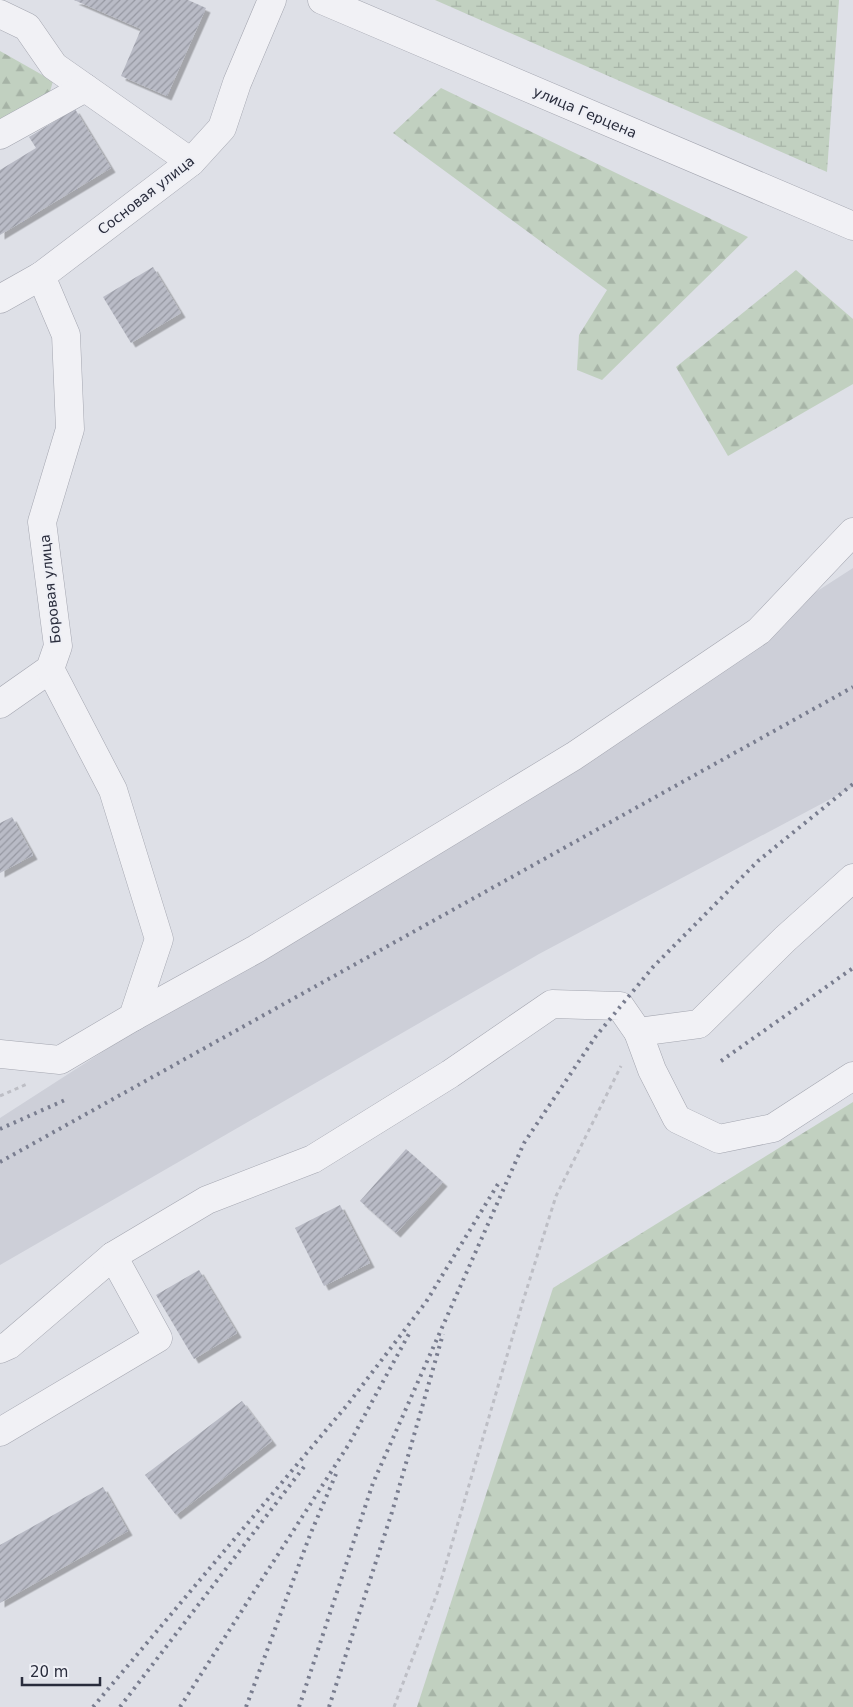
<svg xmlns="http://www.w3.org/2000/svg" width="853" height="1707" font-family="'DejaVu Sans',sans-serif">
  <style>
    .built { fill: #cdcfd8 }
    .forest { fill: url(#forest-firs) }
    .wetland { fill: url(#wetland-marsh) }
    .building { fill: url(#building-hatch); filter: url(#shadow) }
    .lines { fill: none; stroke-linecap: round; stroke-linejoin: round }
    .minor-casing { stroke: #a4a6b0; stroke-width: 29 }
    .path { stroke: #bdbec5; stroke-width: 3; stroke-dasharray: 4 4; stroke-linecap: butt }
    .minor { stroke: #f1f1f5; stroke-width: 28 }
    .rail { stroke: #797d8f; stroke-width: 4; stroke-dasharray: 2.5 5; stroke-linecap: butt }
    .labels { text-anchor: middle; stroke-width: 4; stroke-linejoin: round; paint-order: stroke }
    .street-label { font-size: 14px; fill: #292c3c; stroke: #eeeff5 }
  </style>
  <defs>
    <pattern id="forest-firs" width="22" height="20" patternUnits="userSpaceOnUse" patternTransform="scale(1.25)"><rect width="22" height="20" fill="#c1d0c0"/><path d="M5 1l3.5 6h-7zM16 11l3.5 6h-7z" fill="#a6b3a6"/></pattern>
    <pattern id="wetland-marsh" width="20" height="14" patternUnits="userSpaceOnUse" patternTransform="scale(1.25)"><rect width="20" height="14" fill="#c1d0c0"/><path d="M1 5h8M5 5V1M11 12h8M15 12V8" fill="none" stroke="#a6b3a6"/></pattern>
    <pattern id="building-hatch" width="6" height="6" patternUnits="userSpaceOnUse" patternTransform="scale(1.25)"><rect width="6" height="6" fill="#b9bbc6"/><path d="M-1 1l2-2M0 6l6-6M5 7l2-2" fill="none" stroke="#9698a2"/></pattern>
    <filter id="shadow"><feDropShadow dx="4.5" dy="4.5" stdDeviation="0" flood-color="#0004"/></filter>
  </defs>
  <rect width="100%" height="100%" fill="#dee0e7"/>
  <!-- built -->
  <path class="built" d="M853,568V787L539,954L0,1265V1118Z"/>
  <!-- forest -->
  <g class="forest">
    <path d="M0,51L53,81L41,123L0,120Z"/>
    <path d="M441,88L748,237L602,380L577,370L579,335L607,290L393,133Z"/>
    <path d="M796,270L853,319V384L728,456L676,367Z"/>
    <path d="M853,1102V1707H417L553,1288Z"/>
  </g>
  <!-- wetland -->
  <path class="wetland" d="M435,0H839L827,172Z"/>
  <!-- building -->
  <g class="building">
    <path d="M74,0H188L206,8L167,96L121,76L141,29Z"/>
    <path d="M75,109L111,168L0,235V170L36,148L29,137Z"/>
    <path d="M153,267L181,313L131,343L103,297Z"/>
    <path d="M12,817L33,855L0,873V823Z"/>
    <path d="M406,1149L443,1182L396,1233L360,1201Z"/>
    <path d="M340,1205L370,1263L324,1286L295,1228Z"/>
    <path d="M199,1270L237,1333L194,1359L156,1295Z"/>
    <path d="M242,1401L272,1441L176,1515L145,1475Z"/>
    <path d="M103,1487L128,1531L0,1603V1545Z"/>
  </g>
  <g class="lines">
    <!-- minor casing -->
    <g class="minor-casing">
      <g id="minor">
        <path d="M322,0L853,226"/>
        <path d="M0,14L27,27L54,66L191,162"/>
        <path d="M0,135L85,88"/>
        <path d="M0,299L41,276L191,162L222,128L237,83L272,0"/>
        <path d="M0,704L50,669L58,646L42,522L70,429L66,335L41,276"/>
        <path d="M133,1017L256,949L574,756L759,631L853,532"/>
        <path d="M638,1032L699,1024L785,939L853,878"/>
        <path d="M0,1054L60,1060L133,1017L159,939L113,790L50,669"/>
        <path d="M0,1349L9,1345L113,1256L207,1200L313,1159L450,1074L552,1004L620,1006L638,1032L652,1070L677,1119L719,1139L773,1128L853,1076"/>
        <path d="M0,1432L158,1338L113,1256"/>
      </g>
    </g>
    <!-- path -->
    <g class="path">
      <path d="M0,1096L27,1084"/>
      <path d="M394,1707L438,1591L523,1301L556,1196L621,1066"/>
    </g>
    <!-- minor -->
    <use href="#minor" class="minor"/>
    <!-- rail -->
    <g class="rail">
      <path d="M721,1061L853,968"/>
      <path d="M0,1129L65,1100"/>
      <path d="M0,1162L853,687"/>
      <path d="M93,1707L348,1404L426,1302L498,1184"/>
      <path d="M120,1707L307,1463"/>
      <path d="M180,1707L349,1444L410,1332"/>
      <path d="M246,1707L310,1535L336,1474"/>
      <path d="M299,1707L373,1483L524,1143L596,1036L653,967L758,861L853,784"/>
      <path d="M329,1707L392,1512L443,1334"/>
    </g>
  </g>
  <g class="labels">
    <!-- street labels -->
    <g class="street-label">
      <text transform="translate(585 112) rotate(23)" y="5">улица Герцена</text>
      <text transform="translate(146 195) rotate(-38)" y="5">Сосновая улица</text>
      <text transform="translate(50 589) rotate(-96)" y="5">Боровая улица</text>
    </g>
  </g>
  <!-- scale -->
  <path d="M22 1677v8h78v-8" fill="none" stroke="#292c3c" stroke-width="2.5"/>
  <text x="30" y="1677" font-size="15" fill="#292c3c" stroke="#eeeff5" stroke-width="4" paint-order="stroke">20 m</text>
</svg>
